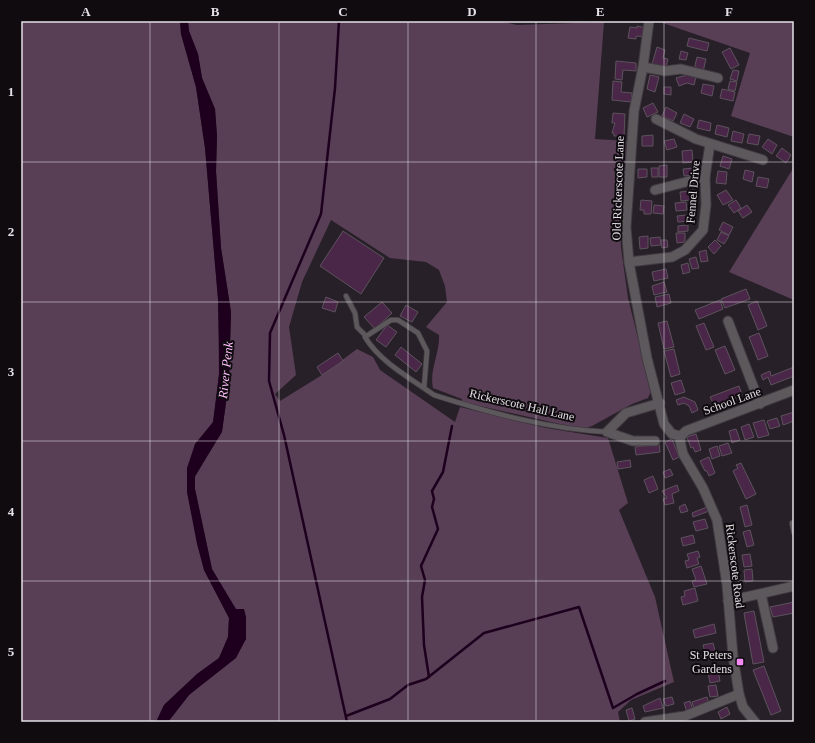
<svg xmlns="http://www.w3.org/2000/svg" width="815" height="743" font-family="Georgia,serif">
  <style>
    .green { fill: #583f56 }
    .water { fill: #1e001e }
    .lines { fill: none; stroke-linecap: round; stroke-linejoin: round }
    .stream { stroke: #1e001e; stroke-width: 2.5 }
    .building { fill: #4a2649; stroke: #5c535c }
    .service-casing { stroke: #423b42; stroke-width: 6 }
    .minor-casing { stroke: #423b42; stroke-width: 11 }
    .service { stroke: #5c585c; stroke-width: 4.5 }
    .minor { stroke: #5c585c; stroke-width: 9 }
    .grid { fill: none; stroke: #e5e0e5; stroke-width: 1; stroke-opacity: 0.55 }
    .poi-dot { fill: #f389f1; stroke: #0f0b0f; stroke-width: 1.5 }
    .labels { text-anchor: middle; stroke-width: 4; stroke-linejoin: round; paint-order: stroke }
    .street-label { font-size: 12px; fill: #e5e0e5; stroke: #0f0b0f }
    .poi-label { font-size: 12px; fill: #e5e0e5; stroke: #0f0b0f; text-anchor: end }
    .water-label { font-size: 13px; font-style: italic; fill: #ffbffc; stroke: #0f0b0f }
    .neatline { fill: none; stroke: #e5e0e5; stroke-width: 1.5 }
    .grid-label { font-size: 13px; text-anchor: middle; font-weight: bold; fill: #e5e0e5 }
  </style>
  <rect width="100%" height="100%" fill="#282028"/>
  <!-- green -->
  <g class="green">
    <path d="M21,21H180L181,34L196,87L205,148L218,299L219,374L215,409L213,422L209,429L195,444L187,492L204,570L229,618L228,637L219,658L197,674L164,705L156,722H21Z"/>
    <path d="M188,21H499L517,25L604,22L595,139L627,141V159L620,230L621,248L628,298L651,391L648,398L632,404L592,426L582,429L462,402V399L433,388C429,371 440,353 439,335L426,327L447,302L445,286L439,270L426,262L390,258L331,220L302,282L289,327L296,375L275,394L280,401L322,375L357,349L373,357L380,370L455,422L460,407L546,428L608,438L628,503L619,510L655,597L674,682L631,700L618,712L620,722H168L189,695L210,677L246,639L245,629L212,569L195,489V477L222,431L229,381L231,312L221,248L216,171L217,136L215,109L202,78L198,54L189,31Z"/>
    <path d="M657,21H794V137L731,116L750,53Z"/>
    <path d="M794,167V300L729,272Z"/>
  </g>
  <!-- water -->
  <path class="water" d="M180,21H188L189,31L198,54L202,78L215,109L217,136L216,171L221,248L231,312L229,381L222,432L195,476V489L212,569L236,609H244L246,617V639L236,658L189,695L168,722H156L164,705L197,674L219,658L228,637L229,618L204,570L197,544L187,492V468L195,444L213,422L219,374V341L218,299L205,148L196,87L181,34Z"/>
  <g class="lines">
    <!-- stream -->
    <g class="stream">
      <path d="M339,21L335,88L321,214L270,333L269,381L284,435L347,722"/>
      <path d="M429,677L424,645L422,597L425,580L421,566L438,529L432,507L434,499L432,491L443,472L452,426"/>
      <path d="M346,716L390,699L408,685L426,679L484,633L579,607L613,708L637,694L665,681"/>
    </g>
  </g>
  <!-- building -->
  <g class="building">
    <path d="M637,26L647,28L646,37L636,36V39L628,38L630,27L637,28Z"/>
    <path d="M689,38L709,43L707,51L687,46Z"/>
    <path d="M657,47L665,50L663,58L668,59L666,67L652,64Z"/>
    <path d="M730,48L739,65L731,69L722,52Z"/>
    <path d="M681,51L688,53L686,60L679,59Z"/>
    <path d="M697,57L706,59L703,72L694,70Z"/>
    <path d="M616,61L636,63V71L623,70L622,80L615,79Z"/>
    <path d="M733,70L739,71L737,81L730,79Z"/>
    <path d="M650,75L659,77L655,92L647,89Z"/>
    <path d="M687,75L696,77L694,85L687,83L679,86L676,78Z"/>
    <path d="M613,81L622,82L621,92L632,93L631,102L612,100Z"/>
    <path d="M730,81L737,82L735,91L728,89Z"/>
    <path d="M703,84L714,86L712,96L701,93Z"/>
    <path d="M664,87H671V95L664,94Z"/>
    <path d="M722,89L735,92L733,101L720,98Z"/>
    <path d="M653,103L658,112L647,117L643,108Z"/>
    <path d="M666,107L677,113L673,121L662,116Z"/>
    <path d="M613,113L625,114L624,136H614V133H612L615,123H612Z"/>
    <path d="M684,114L694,119L690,127L680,123Z"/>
    <path d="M699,120L711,123L710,131L697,128Z"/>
    <path d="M717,125L729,128L727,137L715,134Z"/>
    <path d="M733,131L744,134L742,143L731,141Z"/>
    <path d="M749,134L760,136L758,145L747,143Z"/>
    <path d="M653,135V146H642V136Z"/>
    <path d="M674,139L677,147L667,150L664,141Z"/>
    <path d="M768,139L777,145L772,154L762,147Z"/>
    <path d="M782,148L791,155L786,163L776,156Z"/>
    <path d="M692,150L693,162L683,163L682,151Z"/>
    <path d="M723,156L732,159L729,169L720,166Z"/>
    <path d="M667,165V177H659V166Z"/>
    <path d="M651,168H658V177H652Z"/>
    <path d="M694,168L695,175L684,176L683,169Z"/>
    <path d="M638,169H647V177L638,178Z"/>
    <path d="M745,170L754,172L752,182L743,179Z"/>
    <path d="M718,171L727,172L726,184L716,183Z"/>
    <path d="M758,177L769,179L767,188L756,186Z"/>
    <path d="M726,190L733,200L723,205L717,195Z"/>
    <path d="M691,191V200L681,201L680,192Z"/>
    <path d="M641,200L652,201L651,214H644V210H640Z"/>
    <path d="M736,200L741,208L734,213L728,205Z"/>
    <path d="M686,202L687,210L676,211L675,203Z"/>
    <path d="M654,205L664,206L663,214L653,213Z"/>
    <path d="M747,205L752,212L743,218L738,211Z"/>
    <path d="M688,215L689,221L678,222L677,216Z"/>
    <path d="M723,222L733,227L729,235L719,230Z"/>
    <path d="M688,225V231L678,232V226Z"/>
    <path d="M343,231L384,258L361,294L320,266Z"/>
    <path d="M721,232L729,236L724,244L717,240Z"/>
    <path d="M676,233H685V242L677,243Z"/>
    <path d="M648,236V248L640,249L639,237Z"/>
    <path d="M660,237L661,245L651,246L650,238Z"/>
    <path d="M661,240H667L668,247L662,248Z"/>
    <path d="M715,240L721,246L714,254L708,247Z"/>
    <path d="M706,250L708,261L701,262L699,252Z"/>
    <path d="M696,257L699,268L692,269L689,259Z"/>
    <path d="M688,263L690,272L683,274L681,265Z"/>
    <path d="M666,269L668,278L654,281L652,272Z"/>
    <path d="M664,282L667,292L654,295L652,286Z"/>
    <path d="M746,289L750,299L725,308L721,299Z"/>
    <path d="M669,294L671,303L657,307L655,297Z"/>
    <path d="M326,297L338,302L335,312L322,308Z"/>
    <path d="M720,300L723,309L699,319L695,310Z"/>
    <path d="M757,301L767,326L758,330L748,305Z"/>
    <path d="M382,302L392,313L375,329L364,317Z"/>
    <path d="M406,305L418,312L412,322L400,316Z"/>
    <path d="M667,321L674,347L664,349L658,323Z"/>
    <path d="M704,323L714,347L706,350L696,326Z"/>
    <path d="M387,325L397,332L386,347L376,340Z"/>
    <path d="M759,333L768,356L758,360L749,337Z"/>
    <path d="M725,346L735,370L725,374L715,350Z"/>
    <path d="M401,347L422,364L416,372L395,355Z"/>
    <path d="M674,349L680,374L671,377L664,351Z"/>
    <path d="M338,353L343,361L322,375L317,367Z"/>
    <path d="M794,367V376L771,385L768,377L763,380L761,375L770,371L771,376Z"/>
    <path d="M681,380L685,392L675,395L671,383Z"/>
    <path d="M739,386L742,395L714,405L710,397Z"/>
    <path d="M684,397L695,402L698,410L692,413L689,406L684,403L678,405L676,400Z"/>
    <path d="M794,412V421L783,425L781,416Z"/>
    <path d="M777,418L780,426L770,429L767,421Z"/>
    <path d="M764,420L769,435L758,438L753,423Z"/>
    <path d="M749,424L754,437L745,440L741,427Z"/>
    <path d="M736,429L740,440L732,443L729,431Z"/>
    <path d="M696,434L701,450L695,452L693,447L691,448L687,437Z"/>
    <path d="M672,439L679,457L673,460L665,442Z"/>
    <path d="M728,443L732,453L722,456L719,446Z"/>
    <path d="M659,444L660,452L636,455L635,447Z"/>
    <path d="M717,446L720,456L712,459L709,449Z"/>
    <path d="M709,457L715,473L709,476L707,471H705L700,461Z"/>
    <path d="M630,460L631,467L618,469L617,462Z"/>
    <path d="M741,463L756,494L746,499L733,471L738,468L736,465Z"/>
    <path d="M670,469L673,475L665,478L663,472Z"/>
    <path d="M653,476L658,489L649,493L644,480Z"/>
    <path d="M677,485L679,491L672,494L674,503L665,505L663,499L667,498L662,491Z"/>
    <path d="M685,504L688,511L681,513L679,507Z"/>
    <path d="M747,505L752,525L745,527L740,507Z"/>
    <path d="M707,507L709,511L693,517L692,513Z"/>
    <path d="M705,519L708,528L696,531L693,522Z"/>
    <path d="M750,530L754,545L747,547L743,532Z"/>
    <path d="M693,535L695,543L683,546L681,538Z"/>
    <path d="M698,551L700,557L697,558L699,564L687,568L685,561L689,560L687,554Z"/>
    <path d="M750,554L752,566L744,567L742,555Z"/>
    <path d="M701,566L707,584L694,587L692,581L696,580L692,569Z"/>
    <path d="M752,569L753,581L745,582L744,570Z"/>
    <path d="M695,588L698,601L683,605L681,597L685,596L684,591Z"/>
    <path d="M794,602V613L773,617L770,607Z"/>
    <path d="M754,611L764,662L753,664L744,613Z"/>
    <path d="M714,624L716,633L695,638L693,630Z"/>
    <path d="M713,643L717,658L707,660L703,645Z"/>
    <path d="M717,665L720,681L710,683L707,667Z"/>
    <path d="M764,666L781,711L771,715L753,670Z"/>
    <path d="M716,685L718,696L710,697L708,686Z"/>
    <path d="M672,697L674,704L666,706L663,699Z"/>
    <path d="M707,697L709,704L694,708L692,702Z"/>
    <path d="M660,698L663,708L645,712L643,706Z"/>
    <path d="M690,701L693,710L687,712L684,703Z"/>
    <path d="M727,707L730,714L721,719L718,712Z"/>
    <path d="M632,708L635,719L629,721L626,710Z"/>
  </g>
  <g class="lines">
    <!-- service casing -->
    <g class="service-casing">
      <g id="service">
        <path d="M346,296L355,313L357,327L366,336"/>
        <path d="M424,388L427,351L418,333L398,320H391L365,337C380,362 410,378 434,395C490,413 549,429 607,432"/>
        <path d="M792,523L794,533"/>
      </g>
    </g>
    <!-- minor casing -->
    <g class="minor-casing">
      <g id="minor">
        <path d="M649,21L643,67L634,111L626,227L629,262L647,358L664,424L672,434L681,436L680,441L683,454L703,488L717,520L727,585L733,656L739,694L743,707L755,722"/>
        <path d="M643,67L665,71L681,69L718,78"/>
        <path d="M656,119L696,139L763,160"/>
        <path d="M655,190L705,177"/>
        <path d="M629,262L672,257L685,250L703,230L706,205L705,177L710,144"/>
        <path d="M728,321L760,404"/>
        <path d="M681,436L686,431L794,390"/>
        <path d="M655,441H633L607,432L626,413L660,403"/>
        <path d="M761,594L773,648"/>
        <path d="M728,601L794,586"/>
        <path d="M645,722L685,716L739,694"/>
      </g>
    </g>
    <!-- service -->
    <use href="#service" class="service"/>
    <!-- minor -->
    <use href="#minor" class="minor"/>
  </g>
  <!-- grid -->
  <path class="grid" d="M150,21V722M279,21V722M408,21V722M536,21V722M664,21V722M21,162H794M21,302H794M21,441H794M21,581H794"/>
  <!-- markers -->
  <rect class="poi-dot" x="736" y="658" width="8" height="8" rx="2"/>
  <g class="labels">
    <!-- street labels -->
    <g class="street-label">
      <text transform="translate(618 188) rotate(-88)" y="4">Old Rickerscote Lane</text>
      <text transform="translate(693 192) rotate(-85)" y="4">Fennel Drive</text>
      <text transform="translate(732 401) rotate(-20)" y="4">School Lane</text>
      <text transform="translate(522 405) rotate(13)" y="4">Rickerscote Hall Lane</text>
      <text transform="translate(735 566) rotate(83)" y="4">Rickerscote Road</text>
    </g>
    <!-- poi labels -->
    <g class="poi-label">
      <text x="732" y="659">St Peters<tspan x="732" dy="14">Gardens</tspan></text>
    </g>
    <!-- water labels -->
    <g class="water-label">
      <text transform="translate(225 370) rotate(-84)" y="5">River Penk</text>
    </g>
  </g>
  <!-- border -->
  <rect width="815" height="743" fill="none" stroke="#0f0b0f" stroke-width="44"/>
  <rect x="22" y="22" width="771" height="699" class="neatline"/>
  <g class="grid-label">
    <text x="86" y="16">A</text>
    <text x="215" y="16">B</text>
    <text x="343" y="16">C</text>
    <text x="472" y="16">D</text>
    <text x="600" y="16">E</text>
    <text x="729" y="16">F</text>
    <text x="11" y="96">1</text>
    <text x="11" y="236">2</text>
    <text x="11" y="376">3</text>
    <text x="11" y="516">4</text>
    <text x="11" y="656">5</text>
  </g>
</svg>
